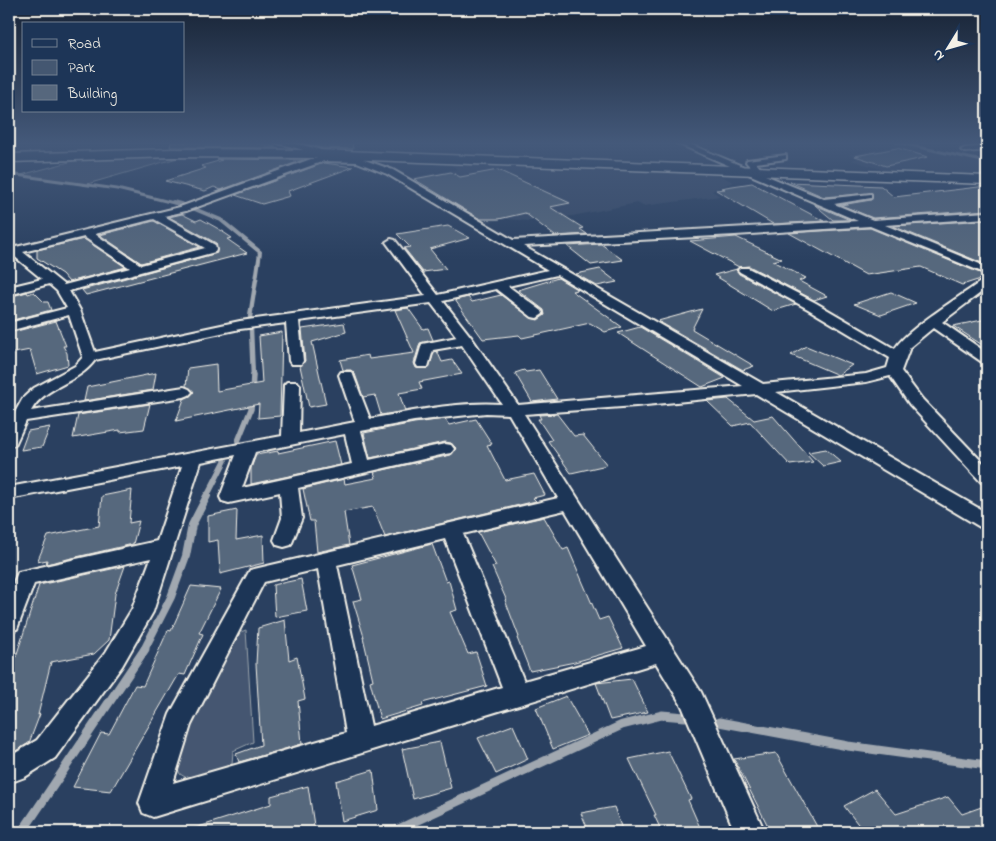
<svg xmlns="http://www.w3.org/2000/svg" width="996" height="841" font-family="'Indie Flower',sans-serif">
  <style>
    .built { fill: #374c69 }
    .green { fill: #445771; stroke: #9ca4ac }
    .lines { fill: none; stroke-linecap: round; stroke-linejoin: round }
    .stream-far5 { stroke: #a1a8b0; stroke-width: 3 }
    .stream-far4 { stroke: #a1a8b0; stroke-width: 4 }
    .stream-far3 { stroke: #a1a8b0; stroke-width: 4.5 }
    .stream-far2 { stroke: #a1a8b0; stroke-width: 5.5 }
    .stream-far1 { stroke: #a1a8b0; stroke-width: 8 }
    .stream { stroke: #a1a8b0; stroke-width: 9 }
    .building { fill: #56677d; stroke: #f4f1e8 }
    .street-casing { stroke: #f4f1e8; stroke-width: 4 }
    .highway-casing { stroke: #f4f1e8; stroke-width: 3 }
    .street { fill: #1d3557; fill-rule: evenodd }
    .highway { fill: #1d3557; fill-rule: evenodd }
  </style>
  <rect width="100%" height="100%" fill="#2a4060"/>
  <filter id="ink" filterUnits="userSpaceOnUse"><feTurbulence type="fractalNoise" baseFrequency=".02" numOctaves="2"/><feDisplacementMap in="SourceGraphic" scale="10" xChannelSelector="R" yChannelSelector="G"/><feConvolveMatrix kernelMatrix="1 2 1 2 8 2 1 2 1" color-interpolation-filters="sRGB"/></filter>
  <g filter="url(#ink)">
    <!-- built -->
    <g class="built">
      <path d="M902,145L987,163V174L884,170L851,160L858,158L848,155Z"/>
      <path d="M447,163L716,173L733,182L712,191L720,196L643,206L637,203L562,218L528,221L507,219L483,223L407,178L458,169Z"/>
    </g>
    <!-- green -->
    <g class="green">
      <path d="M88,157H181L84,185L21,175Z"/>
      <path d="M246,630L253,742L233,751L232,764L192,781L180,774L176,764L179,750L238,633Z"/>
    </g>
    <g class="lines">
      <!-- stream-far5 -->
      <g class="stream-far5">
        <path d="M896,142L987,162"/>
        <path d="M9,174L117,189L178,204"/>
      </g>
      <!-- stream-far4 -->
      <g class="stream-far4">
        <path d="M173,202L184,205"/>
        <path d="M190,207L221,220L260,252L256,280"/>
      </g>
      <!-- stream-far3 -->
      <g class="stream-far3">
        <path d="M250,317L256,279"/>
        <path d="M251,329L253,377"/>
      </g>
      <!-- stream-far2 -->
      <g class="stream-far2">
        <path d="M238,441L251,409L253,375"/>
        <path d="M206,498L225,461"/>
      </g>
      <!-- stream-far1 -->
      <path class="stream-far1" d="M144,650L171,597L186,556L192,525L207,496"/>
      <!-- stream -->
      <g class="stream">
        <path d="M719,722L848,746L987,765"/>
        <path d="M22,832L145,649"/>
        <path d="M392,832L622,725L662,715L685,717"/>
      </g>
    </g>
    <!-- building -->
    <g class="building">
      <path d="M171,142H255L279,148L170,147Z"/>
      <path d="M297,142H352L353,149L322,148Z"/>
      <path d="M897,148L928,157L886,166L855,156Z"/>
      <path d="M217,159L303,160L221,190L214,187L205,191L165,181L206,168L201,166L222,160Z"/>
      <path d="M324,163L353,167L288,191L290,196L262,204L235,195Z"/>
      <path d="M498,170L570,203L550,207L583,228L580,229L587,234L555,236L525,213L499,219H480L414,179L451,172L460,177Z"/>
      <path d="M790,182L881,186L894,197L987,186V210L873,218L841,205L871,200L872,193L824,197Z"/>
      <path d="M752,183L824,221L773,224L716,190L725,189L722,188L726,187Z"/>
      <path d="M815,205L850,220H833Z"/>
      <path d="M182,214L196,221L201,219L224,232H223L232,238L227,239L247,253L86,295L82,290L217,253L216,243L169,217Z"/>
      <path d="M987,220V265L893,226Z"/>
      <path d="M154,221L200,247L141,263L100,235Z"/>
      <path d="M448,226L470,238L430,249L446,269L423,272L404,248L410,247L397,234Z"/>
      <path d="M870,228L987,276V277L962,285L921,267L866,275L789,233Z"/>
      <path d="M736,237L782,259L772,261L806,278L799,281L827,296L814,300L749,266L739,267L690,241Z"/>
      <path d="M84,239L126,267L69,282L62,274L37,258V250Z"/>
      <path d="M601,244L623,260L591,265L567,246Z"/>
      <path d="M600,269L617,282L597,286L576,274Z"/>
      <path d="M737,269L739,274L796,304L773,311L714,275Z"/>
      <path d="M558,278L578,290L572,291L622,327L605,332L590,323L522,338L519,335L483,339L455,300L468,297L472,302L501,295L531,318L538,320L545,315L544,310L518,290Z"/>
      <path d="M27,292L28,294L34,292L44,302H48L51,310L9,321V297Z"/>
      <path d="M891,292L916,303L881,315L854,304Z"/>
      <path d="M408,308L423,329L428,328L433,340L420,343L414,363L416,368H429L434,352L437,351L442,362L452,360L462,374L419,382L422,389L399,393L405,411L381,415L375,395L363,397L355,374L351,370H343L340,360L368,355L369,359L414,353L395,310Z"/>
      <path d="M702,309L692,329L754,366L743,370L658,321Z"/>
      <path d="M987,319V348L953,326Z"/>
      <path d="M56,321L66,346H63L67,353L68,365L37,374L30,350L9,354V333Z"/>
      <path d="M344,323L346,332L312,342L326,404L309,407L300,366L305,361L302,329Z"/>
      <path d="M640,327L725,378L702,387L618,333Z"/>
      <path d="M282,332L280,416L258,418L259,404L176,421L184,399L190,396L194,392L186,386L188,368L216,364L217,391L262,383L259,336Z"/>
      <path d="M806,346L852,365L838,375L791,355Z"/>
      <path d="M524,370L526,372L539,370L557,399L532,402L515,373Z"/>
      <path d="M156,373L153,390L84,401L87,387Z"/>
      <path d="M728,399L754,420L773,416L813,462L790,465L750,422L733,426L707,401Z"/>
      <path d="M150,404L144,429L120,432V430L73,438L78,415Z"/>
      <path d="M557,414L574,436L583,435L607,465L571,473L548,441L552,440L538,419H541L539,415Z"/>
      <path d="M445,419L449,425L476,419L492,444L487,445L505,480L534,474L545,495L533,498L536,501L385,537L373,507L344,512L349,545L317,552L314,521H310L303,489L344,479L345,484L376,478L374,472L451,455L456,448L451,443L445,442L370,458L364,433L414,423Z"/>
      <path d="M50,427L42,447L21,450L28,431Z"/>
      <path d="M335,441L341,465L251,484V468L256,455L278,451V453Z"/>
      <path d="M826,449L841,462L823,466L808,452Z"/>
      <path d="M132,490L129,523L139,521L133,544L46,564L47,560L37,562L48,536L99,526L102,496Z"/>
      <path d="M237,510L236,540L263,535L264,563L220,574L218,540L208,542V516Z"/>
      <path d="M544,517L563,550L568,548L599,620L608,617L623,648L575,662L530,671L517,638L519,637L505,600L506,599L492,567L496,566L478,532Z"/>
      <path d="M432,544L446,582L449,581L457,610L450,612L468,654L476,652L487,686L422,703L423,706L380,719L370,681L373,680L363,637H364L353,601L362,599L352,565Z"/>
      <path d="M125,566L115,594L109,640L94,654L51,662L38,715L40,714L29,743L9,755V688L13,666L39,585Z"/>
      <path d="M301,579L307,611L275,617L273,585Z"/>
      <path d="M191,586L221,589L199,633L203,634L185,675L179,674L111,791L73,787L101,733L109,734L135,685L143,686L168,630L171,631Z"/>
      <path d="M285,620L289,660L297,657L305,699L298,701L302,744L239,762L236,754L261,745L256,664L258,628Z"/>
      <path d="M632,679L648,712L610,720L596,683Z"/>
      <path d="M566,696L588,735L553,749L536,708Z"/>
      <path d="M513,725L528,759L496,774L478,738Z"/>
      <path d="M440,742L451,788L413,799L402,749Z"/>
      <path d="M668,751L691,799L688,800L702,832H662L654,815H656L629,759Z"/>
      <path d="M776,753L820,832H771L734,759Z"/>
      <path d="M373,770L378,810L342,821L336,781Z"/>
      <path d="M308,786L315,832H193L192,829L271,804V796Z"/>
      <path d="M875,789L896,814L948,797L962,814L987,805V832H864L844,806Z"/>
      <path d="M614,807L623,832H589L581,813Z"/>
    </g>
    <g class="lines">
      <!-- street casing -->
      <g class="street-casing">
        <g id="street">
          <path d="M274,142C290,142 306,145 321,150L323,154L319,156L311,152Z"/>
          <path d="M674,142H685L754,171L746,162L747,160L786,155V159L756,163L763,171L760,173L824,199L871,194V198L834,204L873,220L987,212V218L885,225L987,267V274L870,226L735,235L523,246L763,384L866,374L887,368L890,358L808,309L740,272L738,270L740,268H748L816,303L895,349C904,331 963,295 983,280L987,279V288L942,322L987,353V363L982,362L933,328L910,347L901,371L922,399L987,467V484L981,482L910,405L890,376L866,382L776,392L987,513V529L980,527L756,394L636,406L524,414L701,692L765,832H735L682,706L656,663L153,817L143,813L139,803L170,714L250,570L558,498L509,414L486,413L414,421L361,431L369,460L445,444L451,445L454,449L451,453L445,454L298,488L302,518L291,545L284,547L277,545L274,540L282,518L280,492L229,503L222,501L220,497L236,455L201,462L153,612L122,666L55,758L25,777L9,783V757L37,740L106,652L132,609L151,558L34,584L17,629L9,631V595L18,572L157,541L182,466L9,499V487L282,436L284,385L287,382H297L300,385L299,433L355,422L339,375L341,372H351L353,375L370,419C413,411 459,401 502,404L462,345L433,350L428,367H418L416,364L422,344L457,337L431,303L299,321L303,361L301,364H291L289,361L286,323L240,329L95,360C78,384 45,385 31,411L184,387L189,389L192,392L189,395L184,397L26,421L15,445L9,446V423L23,398L34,388L75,366L83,357L69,315L9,331V323L67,308L57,291L49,284L9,295V287L42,279L9,252V244L16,247L180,207L311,159L324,157H344L341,155L345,153L393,170L513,240L858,221ZM324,161L357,162L387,174L548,270L438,295L395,240L391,239L386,242L426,296L240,321L95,352L80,310L69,291L215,252L216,250L215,245L164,216L186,211ZM154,219L205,248L141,265L95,234ZM84,237L130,268L64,285L23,252ZM557,275L743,386L518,405L471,337L443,301L496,289L532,317L537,318L543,314L542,311L508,286ZM345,434L352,464L242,488L255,452ZM565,510L646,646L524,681L463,534ZM445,539L502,687L371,726L337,565ZM318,569L346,733L173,783L191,725L264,582Z"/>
          <path d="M987,146V150L965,152L961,150L965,148Z"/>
        </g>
      </g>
      <!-- highway casing -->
      <g class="highway-casing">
        <path id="highway" d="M172,149L319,150L987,176V184L319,158L172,157L9,162V154Z"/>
      </g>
      <!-- street -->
      <use href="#street" class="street"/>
      <!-- highway -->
      <use href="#highway" class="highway"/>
    </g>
  </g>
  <!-- sky -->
  <linearGradient id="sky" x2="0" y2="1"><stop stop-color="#172335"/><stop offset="0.55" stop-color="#44597a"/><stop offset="1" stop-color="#44597a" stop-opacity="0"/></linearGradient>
  <rect width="996" height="260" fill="url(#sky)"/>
  <!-- margin -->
  <rect width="996" height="841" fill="none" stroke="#1d3557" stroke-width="30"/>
  <rect x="15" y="15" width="966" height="811" fill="none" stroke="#f4f1e8" stroke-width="2" filter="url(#ink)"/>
  <!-- legend -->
  <rect x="22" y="22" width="162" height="90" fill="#1d3557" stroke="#738091"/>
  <rect x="32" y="39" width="25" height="8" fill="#1d3557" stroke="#738091"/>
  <text x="68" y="48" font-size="15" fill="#f4f1e8">Road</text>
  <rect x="32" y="60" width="25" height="15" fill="#445771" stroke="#738091"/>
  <text x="68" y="72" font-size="15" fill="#f4f1e8">Park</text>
  <rect x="32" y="85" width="25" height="15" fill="#56677d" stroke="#738091"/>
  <text x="68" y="98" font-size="15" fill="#f4f1e8">Building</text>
  <!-- north arrow -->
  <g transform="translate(948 48) rotate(233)" stroke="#1d3557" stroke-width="4" paint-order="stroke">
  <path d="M0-4L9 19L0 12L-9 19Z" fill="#f4f1e8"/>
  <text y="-8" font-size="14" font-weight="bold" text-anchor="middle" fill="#f4f1e8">N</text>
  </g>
</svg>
